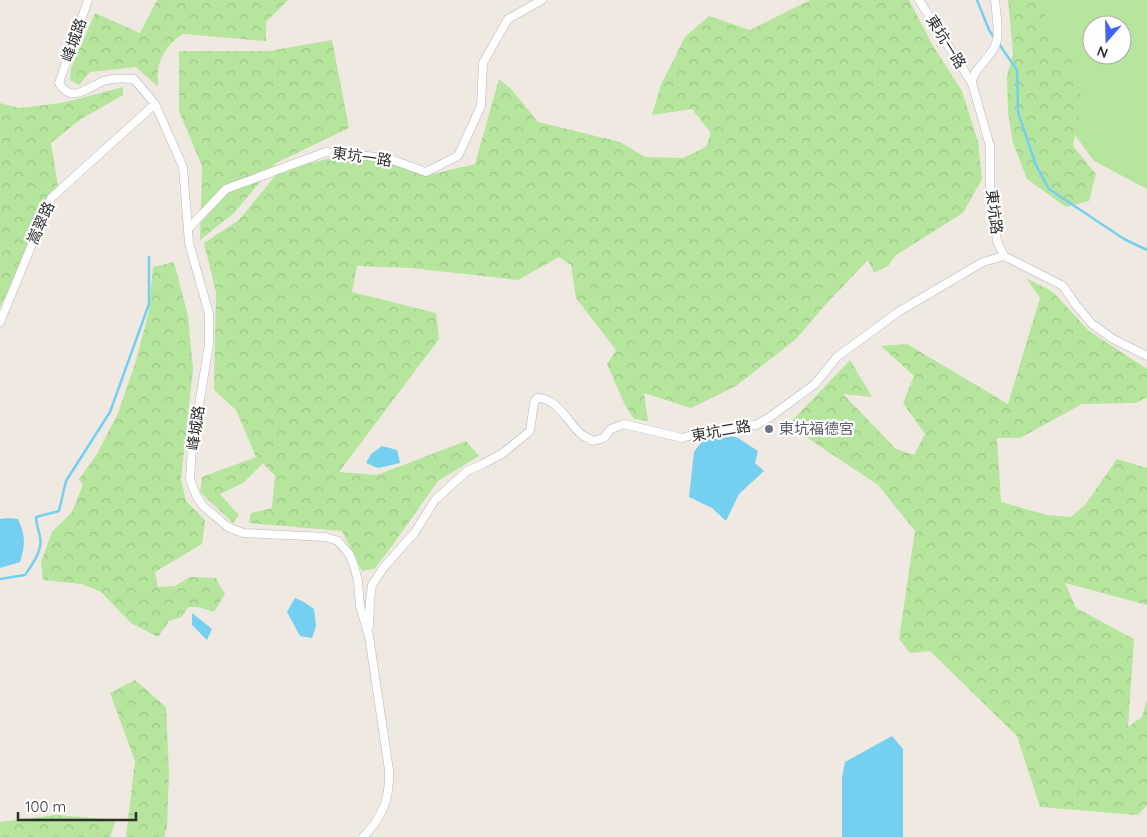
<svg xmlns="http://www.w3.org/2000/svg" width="1147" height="837" font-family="Quicksand,'Noto Sans TC',sans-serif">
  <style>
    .grass { fill: #b6e59e; fill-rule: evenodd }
    .forest { fill: url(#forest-crowns) }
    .water { fill: #75cff0 }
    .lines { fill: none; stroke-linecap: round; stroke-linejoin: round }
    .stream { stroke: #75cff0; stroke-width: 2.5 }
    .street-casing { stroke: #b4b7c1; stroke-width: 9 }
    .street { stroke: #fff; stroke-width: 8 }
    .worship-dot { fill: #6b7280; stroke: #fff; stroke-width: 2 }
    .labels { text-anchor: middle; stroke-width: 4.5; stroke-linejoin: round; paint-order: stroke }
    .street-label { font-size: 15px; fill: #2e2e2e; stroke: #fff }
    .worship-label { font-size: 15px; fill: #5b616d; stroke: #fff; text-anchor: start }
  </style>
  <defs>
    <pattern id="forest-crowns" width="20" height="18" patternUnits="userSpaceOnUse" patternTransform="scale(1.25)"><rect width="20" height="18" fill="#b6e59e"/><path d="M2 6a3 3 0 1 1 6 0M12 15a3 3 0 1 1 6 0" fill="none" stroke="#9dc588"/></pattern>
  </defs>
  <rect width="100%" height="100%" fill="#efe9e1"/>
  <!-- grass -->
  <path class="grass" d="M1031,0H1147V189L1094,161L1032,76ZM1092,25H1122V55H1092Z"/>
  <!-- forest -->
  <g class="forest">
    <path d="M157,0H288L266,22V41L184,34C171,40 160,56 158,70C157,75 158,81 158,87L136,67L90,72L79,85L70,80L71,68L95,13L140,33Z"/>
    <path d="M810,0H909L932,44L962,91L978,142L982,179L963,213L896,255L888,266L874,273L868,260L826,304L796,339L736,386L691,408L644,393L648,421L634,419L625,405L607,364L616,350L576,298L571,265L559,257L518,280L411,268L357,266L352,292L436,313L439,339L339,472L377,475L466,441L479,456L438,481L389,550L374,569L362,571L342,531L249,523L251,513L272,508L275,476L263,463L243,483L220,494L239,515L233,523L200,492L202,477L256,457L236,410L214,390L216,292L204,243L239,220L280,170L345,155L388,162L424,176L475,164L499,79L511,89L538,122L620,142L645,157L683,158L706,147L711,133L692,109L652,115L661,85L685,37L709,16L750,30Z"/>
    <path d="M1008,0H1042L1047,24L1071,58L1082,98L1073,146L1096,174L1089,201L1066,207L1027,179L1013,143L1008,112L1007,76L1013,54Z"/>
    <path d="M332,40L349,128L276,163L234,213L200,240L202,166L179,111V51H269Z"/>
    <path d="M123,87V95L81,119L51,143L58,186L0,307V103L19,108L62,103Z"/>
    <path d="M174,262L188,316L193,369L181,479L186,501L205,520L202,544L155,572L158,587L175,586L190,577L216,578L225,594L214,612L198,607H188L182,617L169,621L158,637L131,623L101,592L82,584L43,580L41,562L52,532L72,512L83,485L79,479L97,454L118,413L135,364L149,311L153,267Z"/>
    <path d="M1026,278L1053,292L1089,331L1147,369V397L1136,403L1082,404L1020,438H997L1001,502L1047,515L1071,517L1085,505L1117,459L1147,468V605L1065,583L1076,608L1134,639L1128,727L1142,717L1147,700V805L1138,815L1040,807L1017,736L930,651L910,653L899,639L915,531L878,485L788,425L850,360L872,397L843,394L896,449L914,455L925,434L903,403L914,376L881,346L907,344L1008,404L1040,298Z"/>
    <path d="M135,680L166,707L169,773L167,827L164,837H126L135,761L110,693Z"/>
    <path d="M56,815L116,820L110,837H0V822Z"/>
  </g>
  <!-- water -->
  <g class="water">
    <path d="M723,434L738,438L758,451L755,463L764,471L739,494L726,521L712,508L689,497L694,452L702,441Z"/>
    <path d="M382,446L397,450L400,463L378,468L366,463L371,454Z"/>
    <path d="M9,518L18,519C26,537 25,545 20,562L0,568V519Z"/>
    <path d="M295,598L304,602L314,609L316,626L312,638L300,636L287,612Z"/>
    <path d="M192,613L212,629L207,640L192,625Z"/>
    <path d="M892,736L903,749V837H842V777L845,762Z"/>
  </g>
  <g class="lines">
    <!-- stream -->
    <g class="stream">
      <path d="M977,0L989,30L995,39"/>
      <path d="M999,44L1017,70L1018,112L1036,165L1049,189L1124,239L1147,250"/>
      <path d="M0,579L25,575C32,565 43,550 40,537C39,530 36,525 36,517L59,511L66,481L110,412L149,304V257"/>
    </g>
    <!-- street casing -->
    <g class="street-casing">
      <g id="street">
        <path d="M88,0L59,83C71,104 88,88 103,81C113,78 124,78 134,79L155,104L183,167L189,243L209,314V344L192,448L190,479L196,495L203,506L228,527L243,533L326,537L338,541L350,555L354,566L358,581L360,606L369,636L389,770C390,798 383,817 363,837"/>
        <path d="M919,0L972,83"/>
        <path d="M995,0C996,11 999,29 997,40C994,57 973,67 972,83L990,146V186L997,241L1004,256L1063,286L1076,305L1092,324L1113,339L1147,356"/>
        <path d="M188,229L226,189L326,152L387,158L426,172L458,156L481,106L483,63L508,19L542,0"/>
        <path d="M0,322L51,198L155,104"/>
        <path d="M369,626L370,600L372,585L384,567L415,532L435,500L467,471L483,464L503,453L530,431L534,403L537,398C557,397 569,424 582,435C585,437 590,439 593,441L604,438L611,429L624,424L682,438L708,430L756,425L770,417L815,384L837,357L898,312L983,262L1004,256"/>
      </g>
    </g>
    <!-- street -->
    <use href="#street" class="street"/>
  </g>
  <!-- markers -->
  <circle class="worship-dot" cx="769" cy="429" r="5"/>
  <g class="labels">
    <!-- street labels -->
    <g class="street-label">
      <text transform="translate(74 40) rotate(-70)" y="5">峰城路</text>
      <text transform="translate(946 42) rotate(58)" y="5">東坑一路</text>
      <text transform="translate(362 157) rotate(8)" y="5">東坑一路</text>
      <text transform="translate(994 212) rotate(83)" y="5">東坑路</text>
      <text transform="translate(41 223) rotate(-66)" y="5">嵩翠路</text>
      <text transform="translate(196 428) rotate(-82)" y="5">峰城路</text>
      <text transform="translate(721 431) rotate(-10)" y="5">東坑二路</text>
    </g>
    <!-- worship labels -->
    <g class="worship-label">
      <text x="779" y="434">東坑福德宮</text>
    </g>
  </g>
  <!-- north arrow -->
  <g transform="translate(1107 40) rotate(200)"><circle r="24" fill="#ffffff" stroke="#ababab"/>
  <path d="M0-4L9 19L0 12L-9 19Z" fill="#4264fb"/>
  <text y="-8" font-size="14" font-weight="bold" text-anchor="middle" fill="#2e2e2e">N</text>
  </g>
  <!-- scale -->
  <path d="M18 812v8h118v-8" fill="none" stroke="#2e2e2e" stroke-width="2.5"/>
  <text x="25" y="812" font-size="15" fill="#2e2e2e" stroke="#ffffff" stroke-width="4" paint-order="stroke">100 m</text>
</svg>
